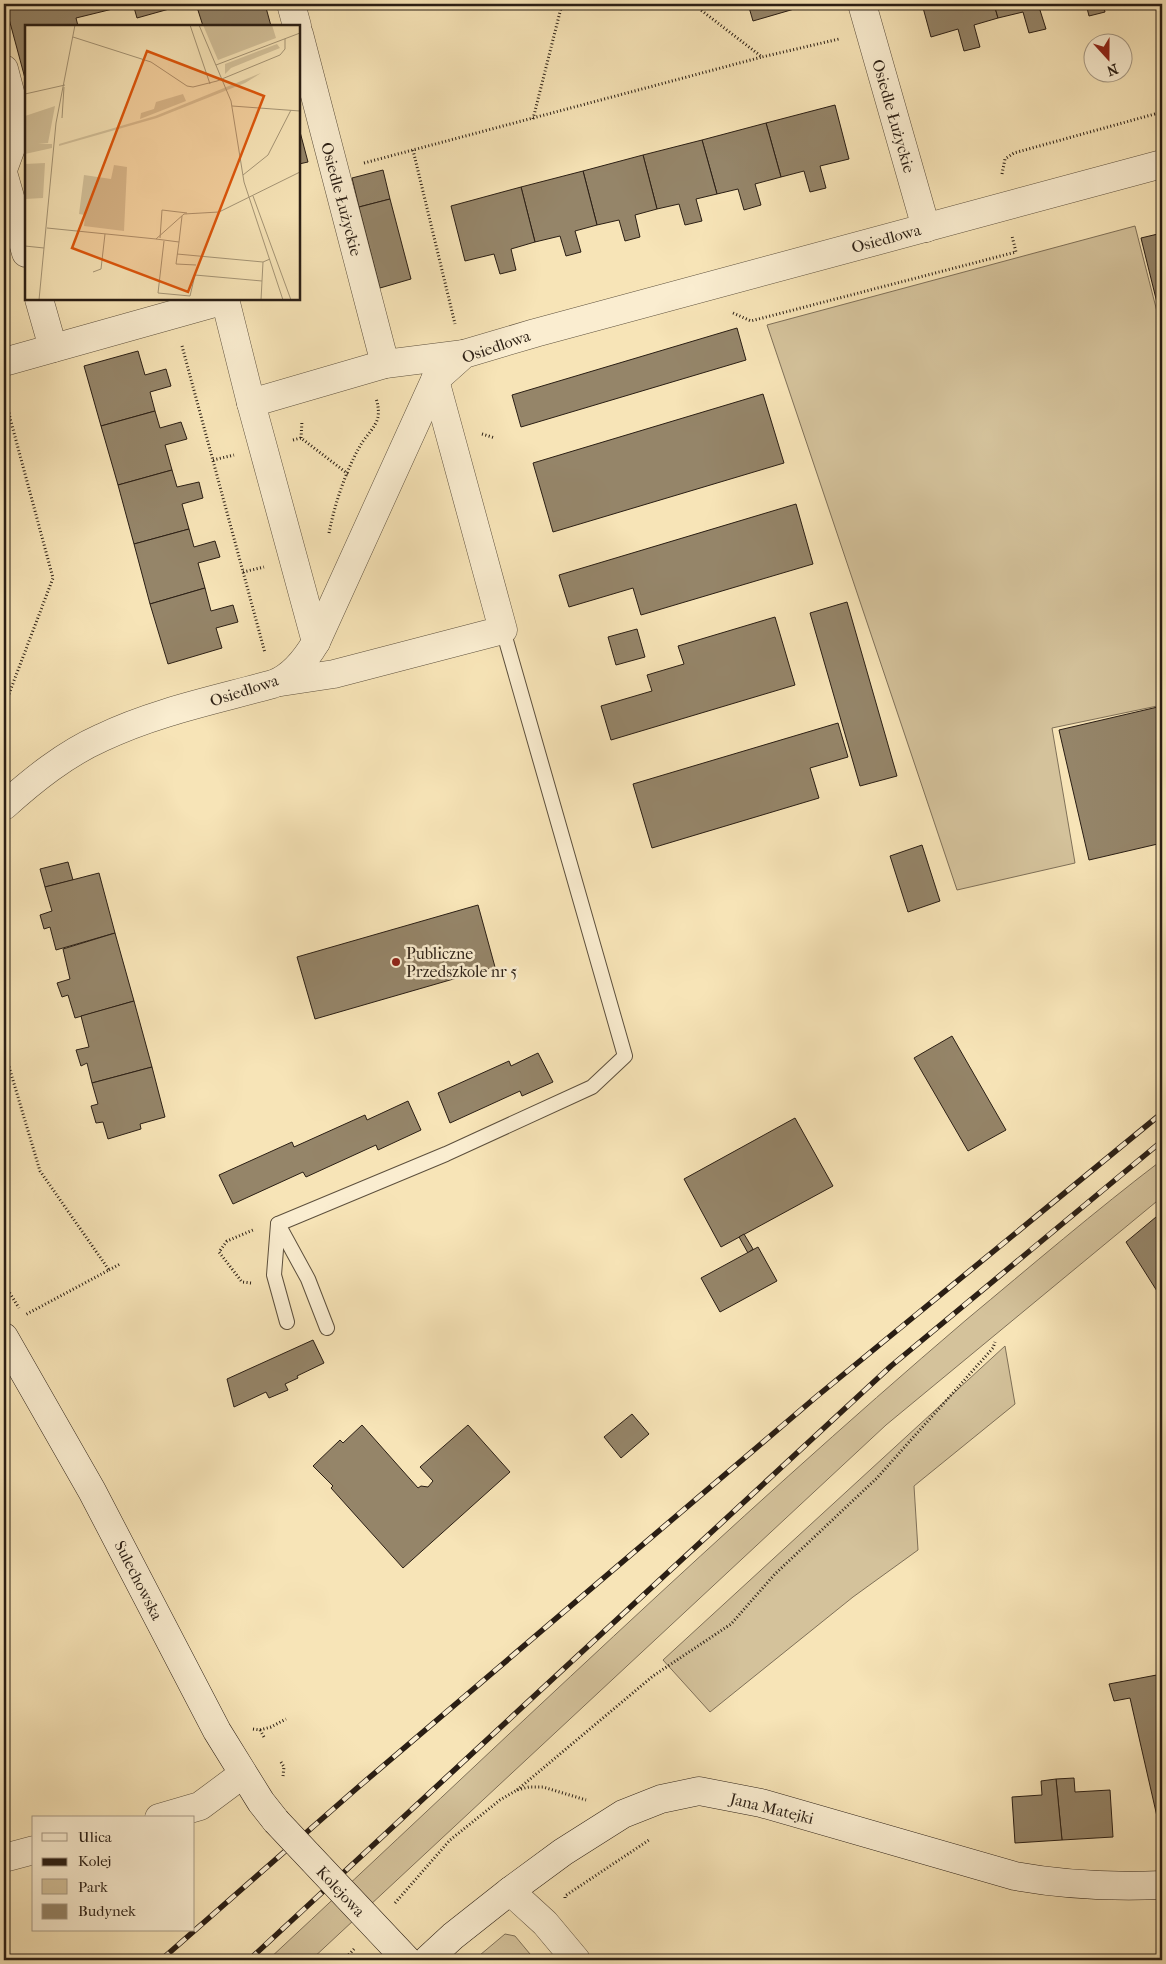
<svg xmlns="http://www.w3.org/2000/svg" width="1166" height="1964" font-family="'IM FELL French Canon',serif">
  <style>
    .green { fill: #d4c29b; stroke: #7f7058 }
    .building { fill: #958569; stroke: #2a1e14 }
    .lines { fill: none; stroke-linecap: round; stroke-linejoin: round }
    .lane-casing { stroke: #5d503d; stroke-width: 16 }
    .street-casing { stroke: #5d503d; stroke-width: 29 }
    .secondary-casing { stroke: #2a1e14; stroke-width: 29 }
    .path { stroke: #2a1e14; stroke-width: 3; stroke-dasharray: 1 2.5; stroke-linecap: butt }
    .lane { stroke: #faedd0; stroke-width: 14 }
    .street { stroke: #faedd0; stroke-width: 28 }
    .secondary { stroke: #faedd0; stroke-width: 28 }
    .rail-casing { stroke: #2a1e14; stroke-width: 5.5 }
    .rail { stroke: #faedd0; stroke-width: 4; stroke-dasharray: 11; stroke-linecap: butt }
    .secondary-bridge-casing { stroke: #2a1e14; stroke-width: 29; stroke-linecap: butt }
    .secondary-bridge { stroke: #faedd0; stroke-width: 28 }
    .poi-dot { fill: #8f2418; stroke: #faedd0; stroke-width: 2 }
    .labels { text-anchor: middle; stroke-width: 5; stroke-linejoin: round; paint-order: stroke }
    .street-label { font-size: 16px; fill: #2a1e14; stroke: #faedd0 }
    .poi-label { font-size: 16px; fill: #2a1e14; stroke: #faedd0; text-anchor: start }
    .inset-road { fill: none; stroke: #a59576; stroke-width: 1 }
    .view { fill: #de560c; fill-opacity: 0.15; stroke: #de560c; stroke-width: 2.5 }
    .inset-edge { fill: none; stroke: #2a1e14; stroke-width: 2.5 }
  </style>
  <rect width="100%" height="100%" fill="#f7e4b7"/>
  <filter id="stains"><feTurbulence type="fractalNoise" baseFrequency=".004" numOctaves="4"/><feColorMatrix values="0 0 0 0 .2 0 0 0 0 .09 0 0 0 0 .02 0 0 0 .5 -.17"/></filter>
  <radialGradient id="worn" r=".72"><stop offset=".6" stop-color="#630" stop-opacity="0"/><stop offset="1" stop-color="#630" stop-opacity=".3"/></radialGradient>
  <!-- green -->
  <g class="green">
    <path d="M1135,226L1162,331V705L1052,728L1075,863L957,890L767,325Z"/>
    <path d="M1162,1160V1197L886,1425L311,1960H268C499,1745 726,1525 966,1320C1031,1266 1095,1211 1162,1160Z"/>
    <path d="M1005,1346L1015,1404L914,1486L918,1550L853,1597L710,1712L663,1660Z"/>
    <path d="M505,1934L515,1936L535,1960H474Z"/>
  </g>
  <!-- building -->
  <g class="building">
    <path d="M5,4H133L76,18L78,26H26V82Z"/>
    <path d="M133,4H187L137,18Z"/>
    <path d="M196,4H265L271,26H203Z"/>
    <path d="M748,4H808V5L753,21Z"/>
    <path d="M922,4H994L998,18L974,25L980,47L964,51L958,29L931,37Z"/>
    <path d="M994,4H1052L1039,7L1046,29L1029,33L1023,12L998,18Z"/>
    <path d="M1086,4H1103L1105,12L1089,16Z"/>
    <path d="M835,105L849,159L820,166L826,188L810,192L804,171L781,177L766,123Z"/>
    <path d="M766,123L781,177L755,184L761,205L744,210L738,189L717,194L702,140Z"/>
    <path d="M299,128L308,162L299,164Z"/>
    <path d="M702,140L717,194L696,199L702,221L685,225L679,204L657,209L643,155Z"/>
    <path d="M643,155L657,209L635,215L640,237L625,241L619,220L597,225L583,171Z"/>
    <path d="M383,170L390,199L359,207L352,178Z"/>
    <path d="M583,171L597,225L575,231L581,252L566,256L560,236L535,242L521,187Z"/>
    <path d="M521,187L535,242L511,249L516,270L500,274L494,254L465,261L451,206Z"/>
    <path d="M390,199L411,279L380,288L359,207Z"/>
    <path d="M1162,233V323L1141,238Z"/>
    <path d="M737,328L746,360L521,427L512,395Z"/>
    <path d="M138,351L145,375L166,369L171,386L150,392L155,411L101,426L84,366Z"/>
    <path d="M763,394L784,463L553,532L533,463Z"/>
    <path d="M155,411L160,428L181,422L187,439L165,445L172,470L118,485L101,426Z"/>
    <path d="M172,470L177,487L199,482L203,498L182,504L189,529L134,544L118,485Z"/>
    <path d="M796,504L813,564L641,615L633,588L569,607L559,575Z"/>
    <path d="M189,529L194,547L215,541L220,557L198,563L205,588L150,604L134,544Z"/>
    <path d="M205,588L211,611L233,605L238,622L216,628L222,648L168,664L150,604Z"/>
    <path d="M847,602L897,776L860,786L810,613Z"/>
    <path d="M775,617L795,685L611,740L601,706L652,691L647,675L684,664L678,646Z"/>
    <path d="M637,629L645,657L616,665L608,637Z"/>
    <path d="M1162,706V843L1089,860L1059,730Z"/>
    <path d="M838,723L848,757L810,768L819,798L652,848L633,784Z"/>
    <path d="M922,845L940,901L908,912L890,856Z"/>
    <path d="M68,862L73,880L45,887L40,869Z"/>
    <path d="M99,873L115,933L56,950L50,927L44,929L40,915L52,911L45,887Z"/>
    <path d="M478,905L495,967L315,1019L297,957Z"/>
    <path d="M115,933L134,1001L75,1018L68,995L62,997L57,983L70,979L63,949Z"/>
    <path d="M134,1001L152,1067L92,1083L87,1063L81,1066L76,1050L89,1047L81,1016Z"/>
    <path d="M952,1036L1006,1130L968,1151L914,1058Z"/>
    <path d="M538,1053L553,1082L522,1096L520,1091L450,1123L438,1093L509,1061L511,1066Z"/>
    <path d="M152,1067L165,1117L140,1124L141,1129L108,1139L103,1122L96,1123L91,1106L98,1104L92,1083Z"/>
    <path d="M408,1101L421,1130L378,1150L376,1145L306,1177L303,1172L233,1204L219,1175L292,1142L294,1147L365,1115L367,1120Z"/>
    <path d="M795,1118L833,1186L721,1247L684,1179Z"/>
    <path d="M1162,1212V1299L1126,1242Z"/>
    <path d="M744,1234L753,1249L748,1253L739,1237Z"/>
    <path d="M758,1247L777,1281L720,1312L701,1278Z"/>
    <path d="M313,1340L324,1363L297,1376L298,1378L285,1384L288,1390L269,1398L266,1392L234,1407L227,1379Z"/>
    <path d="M632,1414L649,1434L621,1458L604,1437Z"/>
    <path d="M362,1425L418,1488L421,1486L428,1487L433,1481L420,1467L468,1425L510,1472L403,1568L331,1488L333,1486L313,1466L340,1440L343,1443Z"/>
    <path d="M1162,1674V1834H1161L1130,1698L1114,1701L1109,1684Z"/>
    <path d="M1074,1778L1075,1792L1110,1790L1113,1837L1062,1840L1056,1779Z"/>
    <path d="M1056,1779L1062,1840L1015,1843L1012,1797L1042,1795L1041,1781Z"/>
  </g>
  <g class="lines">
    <!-- lane casing -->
    <g class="lane-casing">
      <g id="lane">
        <path d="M278,1224L308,1279L327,1328"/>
        <path d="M287,1322L274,1275L278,1224L446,1154L592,1087L625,1056L503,630"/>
      </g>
    </g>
    <!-- street casing -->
    <g class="street-casing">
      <g id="street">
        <path d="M291,4L297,26"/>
        <path d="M862,4L926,228"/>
        <path d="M299,34L385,364"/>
        <path d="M4,69L19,126L4,167"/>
        <path d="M4,176L26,253"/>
        <path d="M39,299L53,348"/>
        <path d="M225,299L251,403"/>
        <path d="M4,362L225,300"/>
        <path d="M316,642L251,403L385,364L464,354"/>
        <path d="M281,682L334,674L503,630L435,380"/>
        <path d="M4,806C33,780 65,754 101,738C155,712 215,700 273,684C292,677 306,659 316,642L435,380L464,354L535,333L1162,164"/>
        <path d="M159,1818L200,1806L243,1774"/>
        <path d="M4,1858L34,1850"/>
        <path d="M510,1891L545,1923L576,1960"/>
      </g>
    </g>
    <!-- secondary casing -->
    <g class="secondary-casing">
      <g id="secondary">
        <path d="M4,1337L92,1491L217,1731L261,1802L276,1821"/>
        <path d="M427,1960L453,1936L510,1891L563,1852L623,1814L661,1799L699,1791L761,1803L1015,1876C1064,1885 1113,1887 1162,1885"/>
      </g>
    </g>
    <!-- path -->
    <g class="path">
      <path d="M693,4L762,57L839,39"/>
      <path d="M533,119L562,4"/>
      <path d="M413,150L455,324"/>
      <path d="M364,163L762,57"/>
      <path d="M1002,174L1005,159L1014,153L1162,112"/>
      <path d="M733,313L751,321L1016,252L1012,236"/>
      <path d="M182,346L265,653"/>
      <path d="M482,434L495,438"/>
      <path d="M301,438L302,421"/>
      <path d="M293,440L301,438L348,474"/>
      <path d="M213,460L234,455"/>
      <path d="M329,533C335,503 345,473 360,446C365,437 376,427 378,417C379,410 378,405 376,398"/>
      <path d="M243,572L264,567"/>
      <path d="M4,707L53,578L10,418L5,392"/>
      <path d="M4,1050L40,1171L109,1270L25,1315"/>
      <path d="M109,1270L120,1264"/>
      <path d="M251,1283L242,1282L219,1252L227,1241L253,1230"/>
      <path d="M4,1284L19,1308"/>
      <path d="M253,1729L260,1730L264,1737"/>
      <path d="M260,1730L271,1727L286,1719"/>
      <path d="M281,1762L284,1767L283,1776"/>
      <path d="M517,1790L653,1676L731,1624L775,1574L877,1478L993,1348L995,1342"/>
      <path d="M565,1898V1896L649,1840"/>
      <path d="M395,1903L450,1840L500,1800L517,1790L529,1787H543L586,1800"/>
      <path d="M344,1960L354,1949"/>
    </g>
    <!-- lane -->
    <use href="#lane" class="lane"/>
    <!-- street -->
    <use href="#street" class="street"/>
    <!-- secondary -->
    <use href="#secondary" class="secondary"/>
    <!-- rail casing -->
    <g class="rail-casing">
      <g id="rail">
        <path d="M161,1960L356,1789L816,1397L1162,1113"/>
        <path d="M249,1960L891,1366L1162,1141"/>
      </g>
    </g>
    <!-- rail -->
    <use href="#rail" class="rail"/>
    <!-- secondary-bridge casing -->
    <g class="secondary-bridge-casing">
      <path id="secondary-bridge" d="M276,1821L407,1960"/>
    </g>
    <!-- secondary-bridge -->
    <use href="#secondary-bridge" class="secondary-bridge"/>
  </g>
  <!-- markers -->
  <circle class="poi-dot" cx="396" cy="962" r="5"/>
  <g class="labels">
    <!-- street labels -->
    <g class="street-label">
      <text transform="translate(894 116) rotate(74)" y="6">Osiedle Łużyckie</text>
      <text transform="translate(342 199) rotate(75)" y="6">Osiedle Łużyckie</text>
      <text transform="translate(886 238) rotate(-15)" y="6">Osiedlowa</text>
      <text transform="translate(496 346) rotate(-19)" y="6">Osiedlowa</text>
      <text transform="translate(244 690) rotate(-18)" y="6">Osiedlowa</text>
      <text transform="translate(139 1580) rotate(63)" y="6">Sulechowska</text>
      <text transform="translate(772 1808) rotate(14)" y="6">Jana Matejki</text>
      <text transform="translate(341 1891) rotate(47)" y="6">Kolejowa</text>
    </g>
    <!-- poi labels -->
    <g class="poi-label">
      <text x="406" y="959">Publiczne<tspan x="406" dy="18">Przedszkole nr 5</tspan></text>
    </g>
  </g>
  <!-- overview -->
  <g transform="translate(25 25)">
    <rect width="275" height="275" fill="#f7e4b7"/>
    <path d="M178,0H247L251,13L193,35ZM252,19L255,23L206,43L200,49V39ZM236,48L220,58L132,93L34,121V119L130,91ZM158,69L161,76L115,94L116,88L129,84L131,77ZM30,81L23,118L13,119H27V123L0,129V91ZM20,138L18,173L0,174V139ZM89,140L102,142L99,206L59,201L60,190L54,189L59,150L86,154Z" fill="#d4c29b"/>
    <path class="inset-road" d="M165,0L185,59M174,0L206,76L219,157L258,275M48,12L126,37L162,61L168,62L192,56L255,30L260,24V14M191,40L275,8M0,69L40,60M207,81L275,86M37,93L39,62M218,150L243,130L266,85M228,171L266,275M22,203L131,214L159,189L194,187L275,147M135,213L137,185L162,188M131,214L154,217L157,191M139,216L133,268L165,271L170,250L237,256M154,217L151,239L171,240M0,221L19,223M152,229L238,237L245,234M68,247L76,244L80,209M14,275L31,98L50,0M236,275L238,237"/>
    <path class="view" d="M122,26L239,71L163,267L47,223Z"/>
    <rect width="275" height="275" class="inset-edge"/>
  </g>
  <!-- margin -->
  <rect width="1166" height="1964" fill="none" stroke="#f7e4b7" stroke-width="20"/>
  <rect x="5" y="5" width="1156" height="1954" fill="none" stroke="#2a1e14" stroke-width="2.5"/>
  <rect x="10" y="10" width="1146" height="1944" fill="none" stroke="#2a1e14"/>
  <!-- legend -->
  <rect x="32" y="1816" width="162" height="115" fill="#faedd0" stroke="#a79a85"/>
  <rect x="42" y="1833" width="25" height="8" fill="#faedd0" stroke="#a79a85"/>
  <text x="78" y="1842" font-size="15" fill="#2a1e14">Ulica</text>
  <rect x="42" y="1858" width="25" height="8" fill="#2a1e14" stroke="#a79a85"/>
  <text x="78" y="1866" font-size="15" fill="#2a1e14">Kolej</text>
  <rect x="42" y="1879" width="25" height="15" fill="#d4c29b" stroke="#a79a85"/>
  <text x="78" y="1892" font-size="15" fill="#2a1e14">Park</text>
  <rect x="42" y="1904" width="25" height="15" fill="#958569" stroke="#a79a85"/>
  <text x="78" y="1916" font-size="15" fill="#2a1e14">Budynek</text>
  <!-- north arrow -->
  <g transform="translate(1108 58) rotate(159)"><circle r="24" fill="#faedd0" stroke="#a79a85"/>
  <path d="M0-4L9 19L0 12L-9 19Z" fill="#8f2418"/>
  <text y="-8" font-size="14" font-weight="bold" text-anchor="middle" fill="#2a1e14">N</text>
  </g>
  <rect width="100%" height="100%" filter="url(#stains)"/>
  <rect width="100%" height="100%" fill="url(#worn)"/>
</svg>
